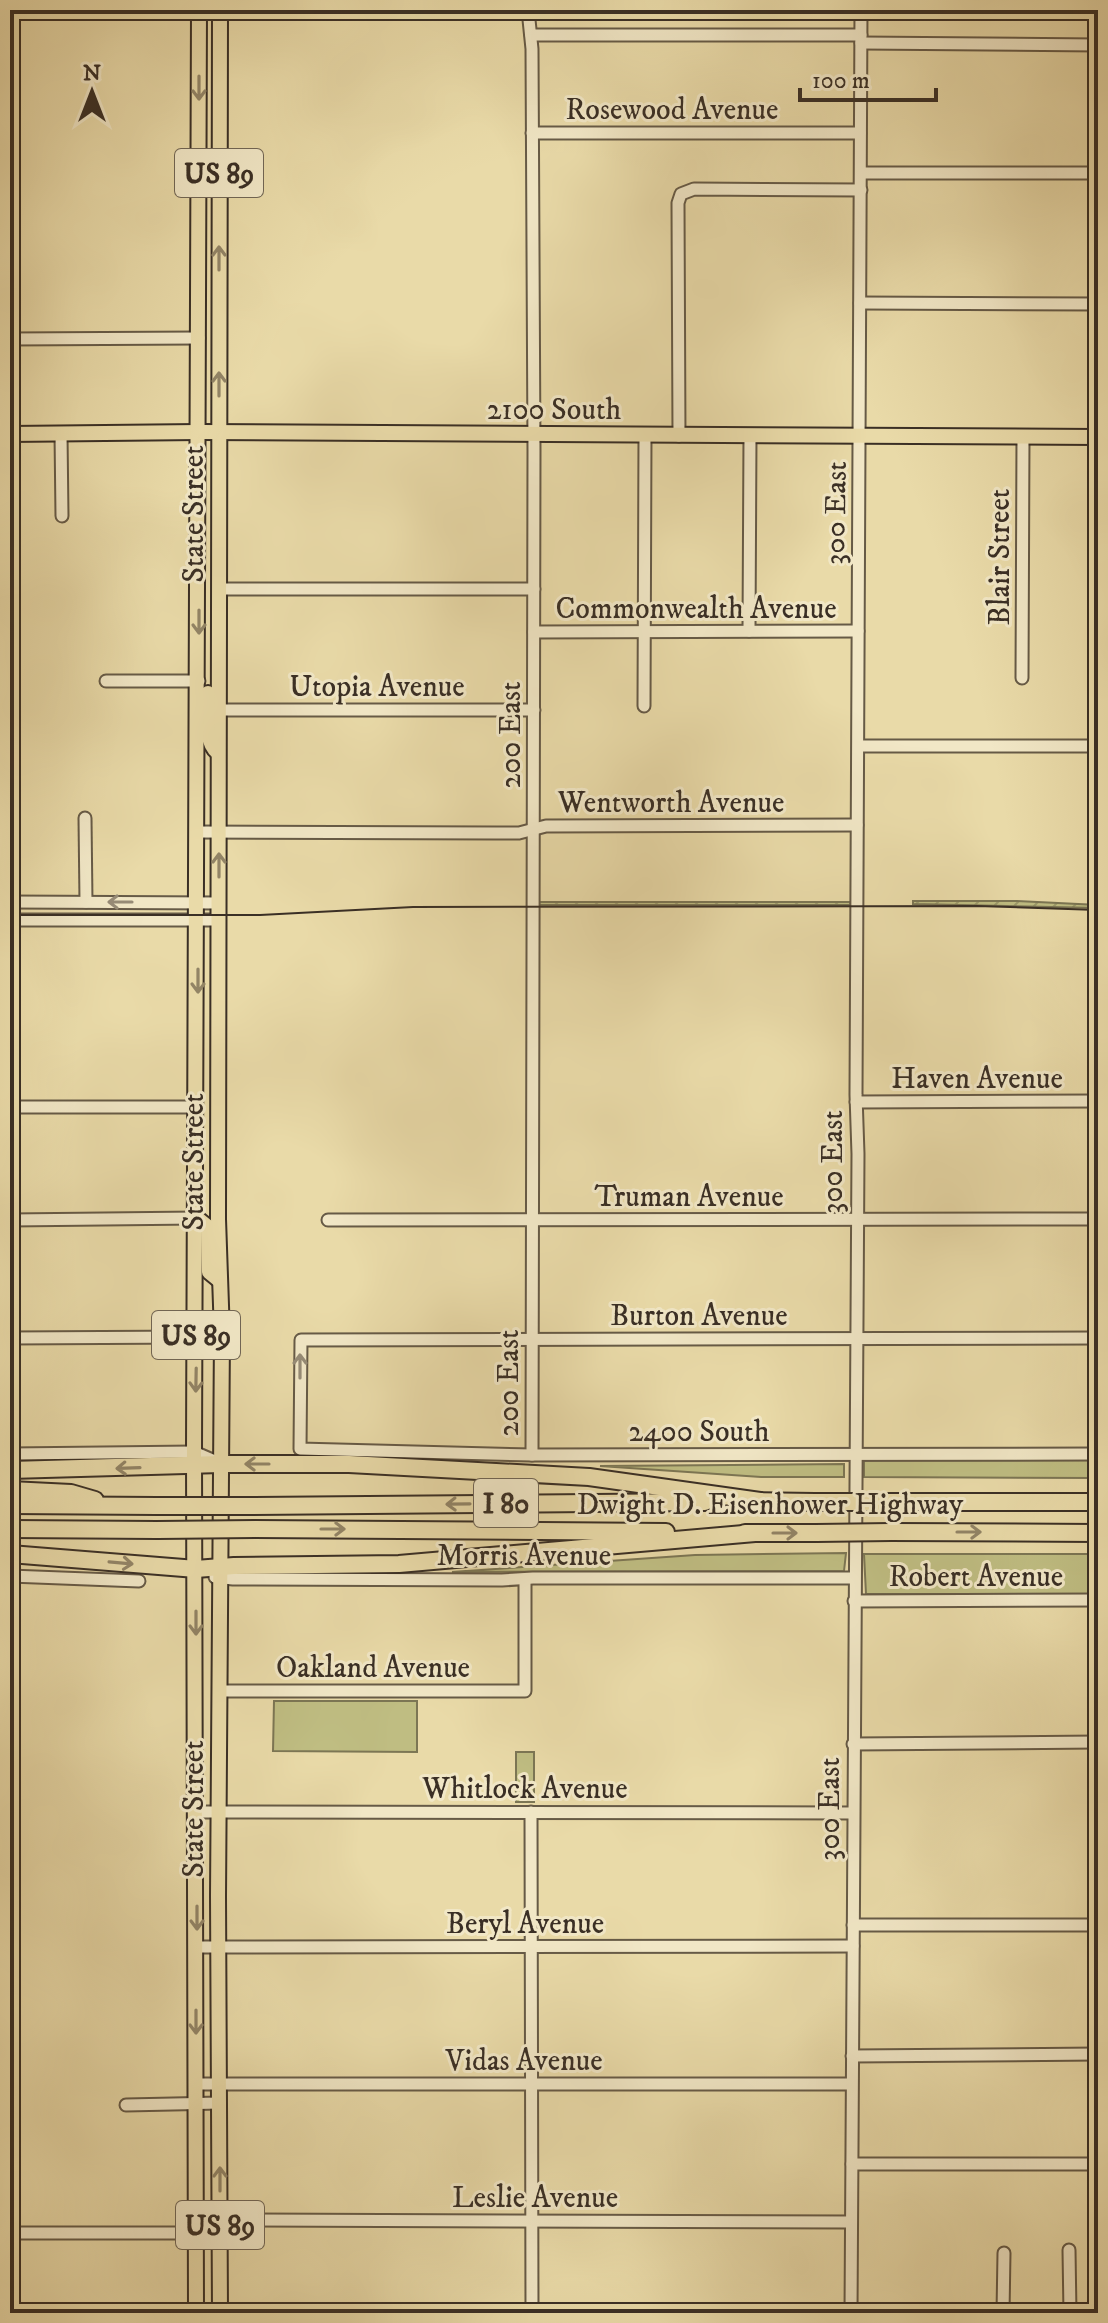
<svg xmlns="http://www.w3.org/2000/svg" width="1108" height="2323" font-family="'IM FELL DW Pica',serif">
  <style>
    .green { fill: #bfbd82; stroke: #7c7654; stroke-width: 2 }
    .garden { fill: url(#garden-furrows); stroke: #7c7654; stroke-width: 2 }
    .lines { fill: none; stroke-linecap: round; stroke-linejoin: round }
    .minor-casing { stroke: #665a46; stroke-width: 15 }
    .major-casing { stroke: #3a2f25; stroke-width: 18 }
    .highway-casing { stroke: #3a2f25; stroke-width: 20 }
    .minor { stroke: #f1e7c6; stroke-width: 11 }
    .major { stroke: #e9daa8; stroke-width: 14 }
    .highway { stroke: #e9daa8; stroke-width: 16 }
    .tram { stroke: #3a2f25; stroke-width: 2 }
    .highway-bridge-casing { stroke: #3a2f25; stroke-width: 20; stroke-linecap: butt }
    .highway-bridge { stroke: #e9daa8; stroke-width: 16 }
    .oneway { stroke: #928466 }
    .oneway2 { stroke: #968b76 }
    .labels { text-anchor: middle; stroke-width: 6; stroke-linejoin: round; paint-order: stroke }
    .shield { fill: #f1e7c6; stroke: #716655; stroke-width: 2 }
    .shield-label { font-size: 28px; font-weight: bold; fill: #3a2f25 }
    .street-label { font-size: 30px; fill: #3a2f25; stroke: #f1e7c6 }
  </style>
  <defs>
    <pattern id="garden-furrows" width="10" height="10" patternUnits="userSpaceOnUse" patternTransform="scale(2)"><rect width="10" height="10" fill="#bfbd82"/><path d="M-1 1l2-2M0 10L10 0M9 11l2-2" fill="none" stroke="#9c9a6a"/></pattern>
  </defs>
  <rect width="100%" height="100%" fill="#e9daa8"/>
  <filter id="stains"><feTurbulence type="fractalNoise" baseFrequency=".0025" numOctaves="4"/><feColorMatrix values="0 0 0 0 .2 0 0 0 0 .09 0 0 0 0 .02 0 0 0 .5 -.17"/></filter>
  <radialGradient id="worn" r=".72"><stop offset=".6" stop-color="#630" stop-opacity="0"/><stop offset="1" stop-color="#630" stop-opacity=".3"/></radialGradient>
  <!-- green -->
  <g class="green">
    <path d="M864,1460H1098V1478L864,1477Z"/>
    <path d="M844,1464V1477H761L600,1466Z"/>
    <path d="M846,1553L844,1571L452,1572L695,1555Z"/>
    <path d="M864,1554H1098V1594H866Z"/>
    <path d="M274,1701H417V1752L273,1751Z"/>
    <rect x="516" y="1752" width="18" height="50"/>
  </g>
  <!-- garden -->
  <g class="garden">
    <path d="M913,901H1017L1098,905V908L913,904Z"/>
    <path d="M539,902H850L851,905H539Z"/>
  </g>
  <g class="lines">
    <!-- minor casing -->
    <g class="minor-casing">
      <g id="minor">
        <path d="M528,10L532,49L534,450L532,1455"/>
        <path d="M531,35H861"/>
        <path d="M861,43L1098,45"/>
        <path d="M532,133H860"/>
        <path d="M861,173H1098"/>
        <path d="M860,303L1098,304"/>
        <path d="M10,339L199,338"/>
        <path d="M61,434L62,516"/>
        <path d="M679,436L678,203L681,194L694,189L861,190"/>
        <path d="M220,589H534"/>
        <path d="M749,631L750,436"/>
        <path d="M534,632L858,631"/>
        <path d="M1022,678L1023,437"/>
        <path d="M106,681H199"/>
        <path d="M644,706L645,436"/>
        <path d="M220,710H534"/>
        <path d="M859,746H1098"/>
        <path d="M85,818L86,902"/>
        <path d="M198,832L496,833H519L546,826L857,825"/>
        <path d="M10,902L219,903"/>
        <path d="M10,920H219"/>
        <path d="M856,1102L1098,1101"/>
        <path d="M10,1107H197"/>
        <path d="M10,1220L197,1218"/>
        <path d="M328,1220L1098,1219"/>
        <path d="M10,1338L196,1337"/>
        <path d="M1098,1338L301,1340L300,1449L532,1455L1098,1454"/>
        <path d="M10,1454L194,1452L217,1462"/>
        <path d="M10,1576L139,1581"/>
        <path d="M215,1577L233,1579L502,1580L533,1578H854"/>
        <path d="M854,1601L1098,1600"/>
        <path d="M220,1691H525V1580"/>
        <path d="M853,1744L1098,1742"/>
        <path d="M197,1812L852,1813"/>
        <path d="M531,1812L532,2313"/>
        <path d="M853,1925H1098"/>
        <path d="M197,1947L853,1946"/>
        <path d="M852,2056L1098,2054"/>
        <path d="M196,2084H851"/>
        <path d="M126,2105L220,2103"/>
        <path d="M852,2164H1098"/>
        <path d="M220,2220L851,2222"/>
        <path d="M10,2233H197"/>
        <path d="M1069,2250L1070,2313"/>
        <path d="M851,2313L858,1154L856,1095L861,10"/>
        <path d="M1003,2313L1004,2253"/>
      </g>
    </g>
    <!-- major casing -->
    <g class="major-casing">
      <g id="major">
        <path d="M220,10L218,1219L222,1334L218,1896L220,2313"/>
        <path d="M10,434L199,432L1098,437"/>
        <path d="M208,693C208,711 203,741 218,753"/>
        <path d="M197,1218L208,1227L209,1272L220,1281"/>
        <path d="M196,2313L194,1452L199,10"/>
      </g>
    </g>
    <!-- highway casing -->
    <g class="highway-casing">
      <g id="highway">
        <path d="M10,1470L221,1464H349L589,1477L760,1501"/>
        <path d="M10,1490L71,1493L95,1500"/>
        <path d="M753,1501L815,1502"/>
        <path d="M892,1502H1098"/>
        <path d="M10,1505L157,1506"/>
        <path d="M252,1506L705,1502"/>
        <path d="M10,1529L157,1530"/>
        <path d="M255,1529L666,1532"/>
        <path d="M891,1532L1098,1533"/>
        <path d="M745,1533H816"/>
        <path d="M10,1554L196,1569L234,1566L399,1564L755,1533"/>
      </g>
    </g>
    <!-- minor -->
    <use href="#minor" class="minor"/>
    <!-- major -->
    <use href="#major" class="major"/>
    <!-- highway -->
    <use href="#highway" class="highway"/>
    <!-- tram -->
    <path class="tram" d="M10,915H260L413,907L977,906L1098,910"/>
    <!-- highway-bridge casing -->
    <g class="highway-bridge-casing">
      <g id="highway-bridge">
        <path d="M815,1502H892"/>
        <path d="M157,1506H252"/>
        <path d="M157,1530L255,1529"/>
        <path d="M816,1533L891,1532"/>
      </g>
    </g>
    <!-- highway-bridge -->
    <use href="#highway-bridge" class="highway-bridge"/>
  </g>
  <!-- one-way arrows -->
  <defs><path id="oneway-shaft" d="M-6 0H5M1.5-3L5.5 0L1.5 3" fill="none" stroke-width="1.6" stroke-linecap="round" stroke-linejoin="round" transform="scale(2)"/></defs>
  <g class="oneway">
    <use href="#oneway-shaft" transform="translate(199 88) rotate(90)"/>
    <use href="#oneway-shaft" transform="translate(219 258) rotate(-90)"/>
    <use href="#oneway-shaft" transform="translate(219 384) rotate(-90)"/>
    <use href="#oneway-shaft" transform="translate(199 622) rotate(90)"/>
    <use href="#oneway-shaft" transform="translate(219 865) rotate(-90)"/>
    <use href="#oneway-shaft" transform="translate(198 981) rotate(90)"/>
    <use href="#oneway-shaft" transform="translate(196 1380) rotate(91)"/>
    <use href="#oneway-shaft" transform="translate(257 1464) rotate(-180)"/>
    <use href="#oneway-shaft" transform="translate(128 1468) rotate(178)"/>
    <use href="#oneway-shaft" transform="translate(458 1504) rotate(179)"/>
    <use href="#oneway-shaft" transform="translate(333 1529)"/>
    <use href="#oneway-shaft" transform="translate(969 1532)"/>
    <use href="#oneway-shaft" transform="translate(785 1533)"/>
    <use href="#oneway-shaft" transform="translate(121 1563) rotate(5)"/>
    <use href="#oneway-shaft" transform="translate(196 1623) rotate(90)"/>
    <use href="#oneway-shaft" transform="translate(197 1918) rotate(90)"/>
    <use href="#oneway-shaft" transform="translate(196 2022) rotate(90)"/>
    <use href="#oneway-shaft" transform="translate(220 2179) rotate(-90)"/>
  </g>
  <g class="oneway2">
    <use href="#oneway-shaft" transform="translate(120 902) rotate(-180)"/>
    <use href="#oneway-shaft" transform="translate(300 1366) rotate(-90)"/>
  </g>
  <g class="labels">
    <!-- shield labels -->
    <g class="shield">
      <rect x="175" y="149" width="88" height="48" rx="6"/>
      <rect x="152" y="1311" width="88" height="48" rx="6"/>
      <rect x="474" y="1479" width="64" height="48" rx="6"/>
      <rect x="176" y="2201" width="88" height="48" rx="6"/>
    </g>
    <g class="shield-label">
      <text x="219" y="183">US 89</text>
      <text x="196" y="1345">US 89</text>
      <text x="506" y="1513">I 80</text>
      <text x="220" y="2235">US 89</text>
    </g>
    <!-- street labels -->
    <g class="street-label">
      <text x="672" y="119">Rosewood Avenue</text>
      <text x="554" y="419">2100 South</text>
      <text transform="translate(835 513) rotate(-89)" y="10">300 East</text>
      <text transform="translate(193 514) rotate(-90)" y="10">State Street</text>
      <text transform="translate(999 557) rotate(-90)" y="10">Blair Street</text>
      <text x="696" y="618">Commonwealth Avenue</text>
      <text x="377" y="696">Utopia Avenue</text>
      <text transform="translate(510 735) rotate(-90)" y="10">200 East</text>
      <text x="671" y="812">Wentworth Avenue</text>
      <text x="977" y="1088">Haven Avenue</text>
      <text transform="translate(193 1162) rotate(-90)" y="10">State Street</text>
      <text transform="translate(832 1162) rotate(-90)" y="10">300 East</text>
      <text x="689" y="1206">Truman Avenue</text>
      <text x="699" y="1325">Burton Avenue</text>
      <text transform="translate(508 1383) rotate(-90)" y="10">200 East</text>
      <text x="699" y="1441">2400 South</text>
      <text x="770" y="1514">Dwight D. Eisenhower Highway</text>
      <text x="524" y="1565">Morris Avenue</text>
      <text x="976" y="1586">Robert Avenue</text>
      <text x="373" y="1677">Oakland Avenue</text>
      <text x="525" y="1798">Whitlock Avenue</text>
      <text transform="translate(193 1809) rotate(-90)" y="10">State Street</text>
      <text transform="translate(829 1809) rotate(-90)" y="10">300 East</text>
      <text x="525" y="1933">Beryl Avenue</text>
      <text x="524" y="2070">Vidas Avenue</text>
      <text x="535" y="2207">Leslie Avenue</text>
    </g>
  </g>
  <!-- margin -->
  <rect width="1108" height="2323" fill="none" stroke="#e9daa8" stroke-width="40"/>
  <rect x="12" y="12" width="1084" height="2299" fill="none" stroke="#3a2f25" stroke-width="4"/>
  <rect x="20" y="20" width="1068" height="2283" fill="none" stroke="#3a2f25" stroke-width="2"/>
  <!-- north arrow -->
  <g transform="translate(92 92)" stroke="#f1e7c6" stroke-width="6" paint-order="stroke">
  <path d="M0-6L14 30L0 20L-14 30Z" fill="#3a2f25"/>
  <text y="-12" font-size="22" font-weight="bold" text-anchor="middle" fill="#3a2f25">N</text>
  </g>
  <!-- scale -->
  <path d="M800 88v12h136v-12" fill="none" stroke="#3a2f25" stroke-width="4"/>
  <text x="812" y="88" font-size="24" fill="#3a2f25" stroke="#f1e7c6" stroke-width="6" paint-order="stroke">100 m</text>
  <rect width="100%" height="100%" filter="url(#stains)"/>
  <rect width="100%" height="100%" fill="url(#worn)"/>
</svg>
